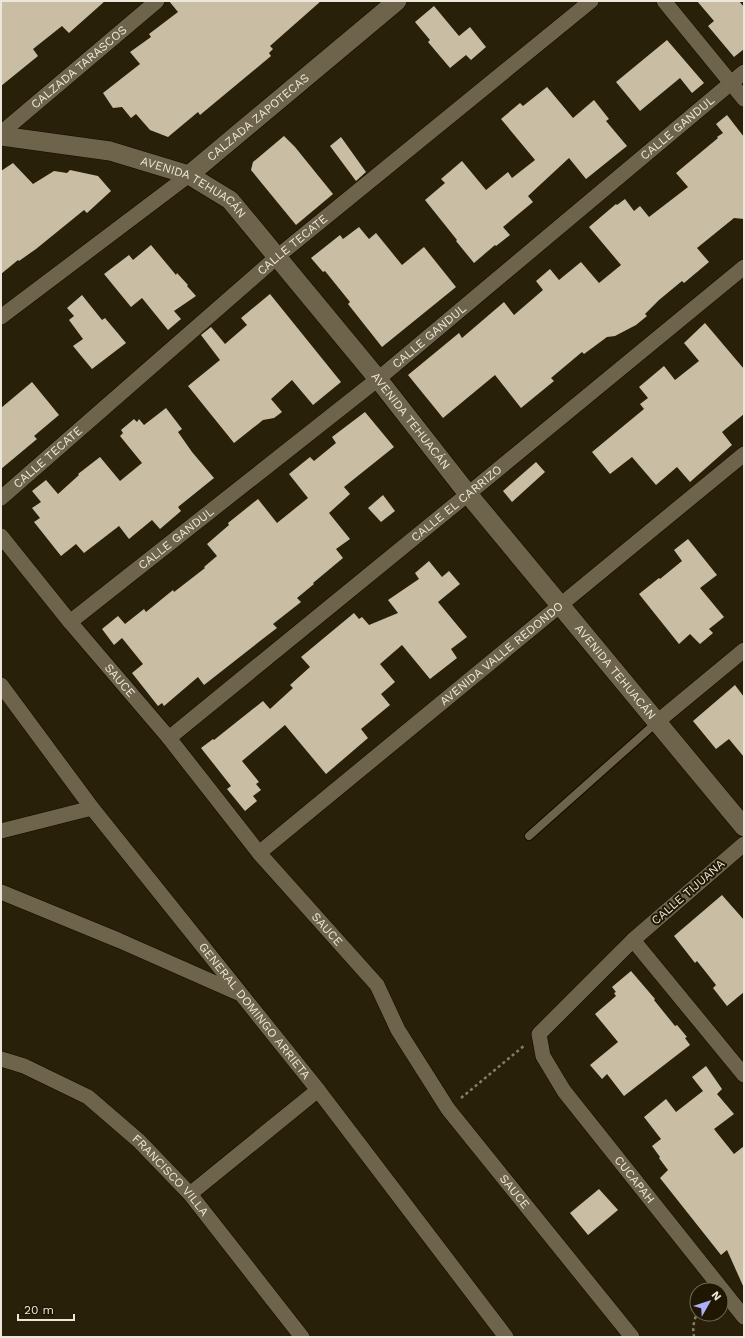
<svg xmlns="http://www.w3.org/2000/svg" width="745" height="1338" font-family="'Work Sans',sans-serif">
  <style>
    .building { fill: #c9bea3 }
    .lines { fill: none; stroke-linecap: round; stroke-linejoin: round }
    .service-casing { stroke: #110900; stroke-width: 10 }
    .minor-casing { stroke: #110900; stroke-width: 16 }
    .tertiary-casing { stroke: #110900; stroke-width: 20 }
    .path { stroke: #857e6b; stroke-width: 2.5; stroke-dasharray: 3 3; stroke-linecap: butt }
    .service { stroke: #6e644c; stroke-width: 8 }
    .minor { stroke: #6e644c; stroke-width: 15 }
    .tertiary { stroke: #6e644c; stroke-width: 19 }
    .labels { text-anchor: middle; stroke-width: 4; stroke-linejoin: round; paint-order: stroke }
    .street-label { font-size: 12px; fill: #ece7d9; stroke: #1f1702 }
  </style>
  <rect width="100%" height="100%" fill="#292009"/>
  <!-- building -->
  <g class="building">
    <path d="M1,1H105L69,33L62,26L33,49L38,56L1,86Z"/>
    <path d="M169,1H321L270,46L273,49L269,53L271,56L200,115L198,112L168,137L150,130L136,114L131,118L122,107L113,108L103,93L140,64L130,52L151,37L149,34L178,12Z"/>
    <path d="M697,1H739L744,7V49L734,57L708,26L714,21Z"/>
    <path d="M434,6L459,36L470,27L486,47L471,60L466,55L450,68L428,42L430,40L415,22Z"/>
    <path d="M667,40L704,83L692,93L680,78L640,111L616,82Z"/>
    <path d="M547,87L573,118L594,100L609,119L606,121L627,146L586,179L569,158L528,196L533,202L503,227L510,235L496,246L495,245L474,263L456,241L457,240L425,200L445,183L441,179L462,161L486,190L508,172L512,178L535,160L501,119L520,103L523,106Z"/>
    <path d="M727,115L744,137V219L734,218L697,248L709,262L684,283L682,281L659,300L645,314L647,316L636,325L615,336L607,337L584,354L582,352L551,378L554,381L521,408L495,375L443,418L408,375L459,333L462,338L504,302L514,315L543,290L536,281L550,269L559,280L581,262L599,283L621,265L589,227L616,204L617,205L625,199L634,211L640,206L649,217L688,187L676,173L718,138L717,137L723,133L716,124Z"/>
    <path d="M284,136L295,147L333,194L296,225L251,170L253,162Z"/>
    <path d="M341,137L366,172L356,181L330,146Z"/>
    <path d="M13,163L33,184L54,171L67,173L70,170L98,176L111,191L87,213L84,210L36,249L19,261L18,260L1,274V171Z"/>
    <path d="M359,227L369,239L376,233L402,265L424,247L456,287L382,347L348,304L350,302L325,271L323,272L311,258L340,235L343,239Z"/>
    <path d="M151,245L176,275L177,273L188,285L187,286L196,296L174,311L181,319L168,330L142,298L131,307L104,274L129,255L133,260Z"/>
    <path d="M270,294L341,382L313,405L292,380L271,399L282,412L274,418L263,420L234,443L188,386L220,360L201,335L211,327L225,344L247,325L241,318Z"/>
    <path d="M82,295L102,320L105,318L126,343L92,369L73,346L83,339L69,320L74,316L67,308Z"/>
    <path d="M705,323L744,369V414L722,432L732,445L690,482L677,467L656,485L632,457L610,474L592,452L644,409L640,404L648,398L639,387L664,366L675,380L699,361L684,343Z"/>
    <path d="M32,382L59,415L34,436L37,439L1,469V408Z"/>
    <path d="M166,408L182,429L178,432L192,452L214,478L178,507L181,511L160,529L152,520L129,539L119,526L84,553L76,544L61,556L34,522L40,518L32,508L41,502L32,491L46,480L58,494L79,475L78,474L100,457L120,481L142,463L120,436L123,433L121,430L134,419L137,422L139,419L144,425Z"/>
    <path d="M365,412L394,447L344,487L350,494L329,513L350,539L336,549L343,558L313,583L314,584L297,598L301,602L273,624L277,628L260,641L204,685L198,677L164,706L162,703L158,706L132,673L143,664L122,638L114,645L102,629L118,616L125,624L144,609L146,612L173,590L174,592L205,568L204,567L217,556L207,544L229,525L228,523L258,499L277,523L308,498L289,474L310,457L314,461L336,443L332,437Z"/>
    <path d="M536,462L545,472L512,502L503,491Z"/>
    <path d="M383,495L395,511L381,522L368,508Z"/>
    <path d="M688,539L717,575L700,588L724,617L709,629L713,633L700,644L690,634L679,644L639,594L659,578L660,579L682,561L674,550Z"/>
    <path d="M429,561L442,577L449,571L460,584L438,602L467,637L451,649L457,658L430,679L402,645L380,664L395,682L381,694L390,705L361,729L368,738L326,774L285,725L242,761L259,782L256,784L261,790L253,796L257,801L245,811L227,789L231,786L201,748L213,739L214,740L263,701L270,709L293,688L290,685L310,667L301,657L354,613L359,619L362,617L369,625L398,613L388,600L419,579L415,573Z"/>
    <path d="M735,685L744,697V757L729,739L716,749L693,721Z"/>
    <path d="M722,895L744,920V992L727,1006L713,988L716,985L697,961L695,963L674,936Z"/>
    <path d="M631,971L655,999L654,1000L675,1026L677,1025L687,1037L685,1038L690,1045L624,1096L607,1074L602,1079L590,1065L618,1042L595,1014L616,996L614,993L616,992L612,987Z"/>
    <path d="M706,1066L722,1089L717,1094L734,1114L714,1129L734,1154L744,1146V1288L727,1250L721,1255L660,1178L668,1170L659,1158L660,1157L652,1146L661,1139L644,1117L666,1099L676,1112L703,1091L692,1077Z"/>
    <path d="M599,1189L618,1210L588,1235L570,1213Z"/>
  </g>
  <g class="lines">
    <!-- service casing -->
    <g class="service-casing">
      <path id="service" d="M529,836L657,722"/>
    </g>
    <!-- minor casing -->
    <g class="minor-casing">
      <g id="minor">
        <path d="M664,1L744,99"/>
        <path id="s1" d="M1,133L157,1"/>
        <path d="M1,317L189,175"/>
        <path id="s2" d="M1,498L278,256L591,1"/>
        <path id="s3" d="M1,536L70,622L169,738L259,853L377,985L398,1030L448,1109L632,1337"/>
        <path id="s4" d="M70,622L378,379L744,72"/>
        <path id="s5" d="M1,685L92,808L318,1090L506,1337"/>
        <path d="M657,722L744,650"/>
        <path id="s6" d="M169,738L468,494L744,267"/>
        <path d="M1,831L92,808"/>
        <path id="s7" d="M744,844L633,940L539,1034L543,1056L564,1091L744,1317"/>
        <path id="s8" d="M259,853L744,454"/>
        <path d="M1,892L118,940L238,993"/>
        <path d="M633,940L744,1075"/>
        <path id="s9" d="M1,1059L24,1066L88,1097L139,1141L190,1194L302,1337"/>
        <path d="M190,1194L318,1090"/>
      </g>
    </g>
    <!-- tertiary casing -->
    <g class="tertiary-casing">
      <g id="tertiary">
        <path id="s10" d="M1,136L110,151L189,175L230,200L378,379L468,494L744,827"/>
        <path id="s11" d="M189,175L397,1"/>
      </g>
    </g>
    <!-- path -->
    <g class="path">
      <path d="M461,1098L525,1045"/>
      <path d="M694,1337L693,1327L697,1311"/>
    </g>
    <!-- service -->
    <use href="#service" class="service"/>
    <!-- minor -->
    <use href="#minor" class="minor"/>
    <!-- tertiary -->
    <use href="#tertiary" class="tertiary"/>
  </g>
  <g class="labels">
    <!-- street labels -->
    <g class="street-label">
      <text dy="4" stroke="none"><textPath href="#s1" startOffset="102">CALZADA TARASCOS</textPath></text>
      <text dy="4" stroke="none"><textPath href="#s11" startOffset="90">CALZADA ZAPOTECAS</textPath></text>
      <text dy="4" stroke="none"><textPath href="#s4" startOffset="783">CALLE GANDUL</textPath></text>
      <text dy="4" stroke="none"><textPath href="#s10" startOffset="202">AVENIDA TEHUACÁN</textPath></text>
      <text dy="4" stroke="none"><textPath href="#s2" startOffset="386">CALLE TECATE</textPath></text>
      <text dy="4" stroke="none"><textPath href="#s4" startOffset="459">CALLE GANDUL</textPath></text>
      <text dy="4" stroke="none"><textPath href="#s10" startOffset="526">AVENIDA TEHUACÁN</textPath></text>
      <text dy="4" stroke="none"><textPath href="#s2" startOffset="62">CALLE TECATE</textPath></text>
      <text dy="4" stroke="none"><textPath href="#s6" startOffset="371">CALLE EL CARRIZO</textPath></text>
      <text dy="4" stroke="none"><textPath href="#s4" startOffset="135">CALLE GANDUL</textPath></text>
      <text dy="4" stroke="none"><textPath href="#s8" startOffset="314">AVENIDA VALLE REDONDO</textPath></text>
      <text dy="4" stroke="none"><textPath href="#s10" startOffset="850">AVENIDA TEHUACÁN</textPath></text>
      <text dy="4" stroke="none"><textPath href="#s3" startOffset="187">SAUCE</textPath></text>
      <text transform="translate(688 892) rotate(-41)" y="4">CALLE TIJUANA</text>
      <text dy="4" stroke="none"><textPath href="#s3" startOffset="511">SAUCE</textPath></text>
      <text dy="4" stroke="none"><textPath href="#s5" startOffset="413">GENERAL DOMINGO ARRIETA</textPath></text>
      <text dy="4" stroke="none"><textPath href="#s9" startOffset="209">FRANCISCO VILLA</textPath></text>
      <text dy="4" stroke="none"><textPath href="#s7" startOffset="456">CUCAPAH</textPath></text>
      <text dy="4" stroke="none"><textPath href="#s3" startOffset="835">SAUCE</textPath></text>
    </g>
  </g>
  <!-- border -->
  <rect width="745" height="1338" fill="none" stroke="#ece7d9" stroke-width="4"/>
  <!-- north arrow -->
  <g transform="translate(709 1302) rotate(51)"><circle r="19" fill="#1f1702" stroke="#716a58"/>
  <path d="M0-3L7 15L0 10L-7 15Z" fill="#acaffb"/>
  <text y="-6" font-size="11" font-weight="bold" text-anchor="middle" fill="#ece7d9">N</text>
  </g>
  <!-- scale -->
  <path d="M18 1314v6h56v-6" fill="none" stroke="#ece7d9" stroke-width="2"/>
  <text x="24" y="1314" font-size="12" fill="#ece7d9" stroke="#1f1702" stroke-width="3" paint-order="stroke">20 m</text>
</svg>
